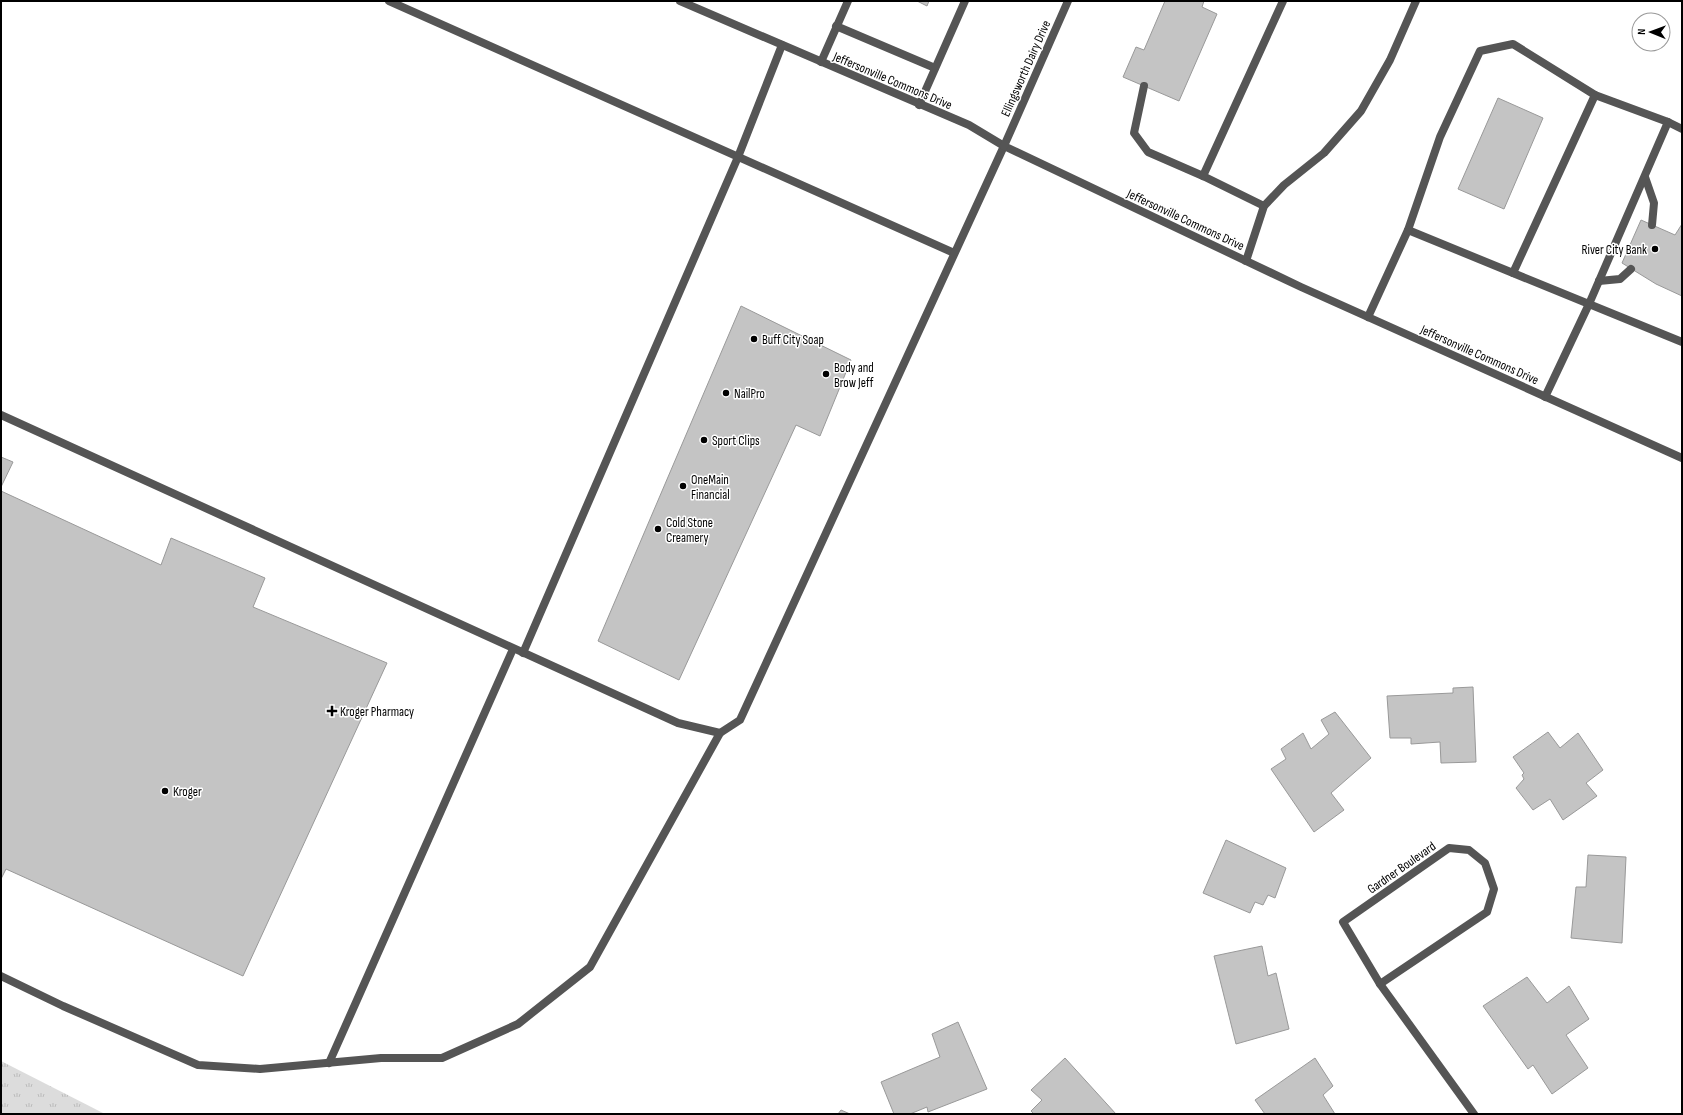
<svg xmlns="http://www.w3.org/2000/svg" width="1683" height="1115" font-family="'Sofia Sans Condensed',sans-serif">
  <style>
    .grass { fill: url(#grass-tufts) }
    .building { fill: #c4c4c4; stroke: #999 }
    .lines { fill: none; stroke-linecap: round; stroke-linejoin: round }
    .service { stroke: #555; stroke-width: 8 }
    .minor { stroke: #555; stroke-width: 8 }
    .poi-dot { fill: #000; stroke: #fff; stroke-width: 1.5 }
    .labels { text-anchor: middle; stroke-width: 3; stroke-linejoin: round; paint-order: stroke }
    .street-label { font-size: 13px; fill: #000; stroke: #fff }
    .poi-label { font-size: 13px; fill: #000; stroke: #fff; text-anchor: start }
  </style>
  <defs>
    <pattern id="grass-tufts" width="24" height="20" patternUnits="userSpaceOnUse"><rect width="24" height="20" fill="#dcdcdc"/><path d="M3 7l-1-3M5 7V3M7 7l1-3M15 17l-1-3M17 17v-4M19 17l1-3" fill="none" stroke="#bbb"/></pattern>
  </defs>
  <rect width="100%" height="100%" fill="#fff"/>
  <!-- grass -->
  <path class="grass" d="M1,1061L103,1113V1114H1Z"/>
  <!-- building -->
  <g class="building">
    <path d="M917,1H929L927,6Z"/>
    <path d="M1165,1H1204L1202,7L1217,14L1179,101L1123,77L1136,47L1144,50Z"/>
    <path d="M1498,98L1543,118L1504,209L1458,189Z"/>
    <path d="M1641,220L1675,235L1682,224V296L1656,284L1622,263Z"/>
    <path d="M741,306L851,360L820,436L796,425L679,680L598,641Z"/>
    <path d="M1,457L13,462L1,487Z"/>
    <path d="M1,491L161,565L171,538L265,578L253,607L387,663L243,976L6,869L1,879Z"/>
    <path d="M1473,687L1476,762L1441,763L1440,742L1411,744V738H1390L1387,696L1453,693V688Z"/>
    <path d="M1335,712L1371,758L1331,793L1344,810L1314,832L1271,769L1286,759L1281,749L1303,733L1311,749L1329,734L1321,720Z"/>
    <path d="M1548,732L1560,748L1578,733L1603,770L1586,783L1597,796L1563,820L1550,799L1533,810L1516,788L1524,779L1522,775L1524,773L1513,757Z"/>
    <path d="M1226,840L1286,868L1275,898L1268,895L1263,905L1255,902L1250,913L1203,893Z"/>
    <path d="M1588,855L1626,857L1622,943L1571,938L1576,887H1586Z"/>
    <path d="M1262,946L1268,976L1276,973L1289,1029L1236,1044L1214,956Z"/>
    <path d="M1527,977L1547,1003L1569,986L1589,1019L1566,1035L1588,1068L1552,1094L1533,1065L1528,1069L1483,1006Z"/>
    <path d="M958,1022L987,1089L928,1112L927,1107L910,1114H894L881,1082L940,1057L932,1034Z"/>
    <path d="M1065,1058L1116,1114H1034L1031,1111L1042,1100L1031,1090Z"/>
    <path d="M1315,1058L1333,1086L1323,1095L1335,1114H1265L1255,1100Z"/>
    <path d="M841,1110L850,1114H838Z"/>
  </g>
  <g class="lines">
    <!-- service -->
    <g class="service">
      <path d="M389,1L954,253"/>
      <path d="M836,26L935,68"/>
      <path d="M821,62L848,1"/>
      <path d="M1144,86L1134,133L1148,152L1203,176L1264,206"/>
      <path d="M1595,95L1668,122"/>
      <path d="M919,105L965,1"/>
      <path d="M1203,176L1283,1"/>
      <path d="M1645,177L1654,203L1652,225"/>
      <path d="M1408,230L1513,273"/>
      <path d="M1246,261L1264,206L1284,185L1324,153L1361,111L1390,60L1416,1"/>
      <path d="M1599,281L1620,279L1631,269"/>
      <path d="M1368,317L1408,230L1440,137L1480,51L1513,44L1595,95L1513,273L1682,342"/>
      <path d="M1545,397L1589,304L1668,122L1682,129"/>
      <path d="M1,415L678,723L720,733L740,720L1004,146"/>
      <path d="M523,653L738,157L782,45"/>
      <path d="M1,976L63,1006L198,1065L260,1069L381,1058H442L518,1024L590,967L720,733"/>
      <path d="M329,1063L513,649"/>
    </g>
    <!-- minor -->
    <g class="minor">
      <path d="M680,1L969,125L1004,146L1301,287L1682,458"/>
      <path d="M1004,146L1068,1"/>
      <path d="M1449,848L1469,850L1485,863L1494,889L1487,912L1380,984L1343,922Z"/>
      <path d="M1380,984L1474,1114"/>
    </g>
  </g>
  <!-- markers -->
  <g class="poi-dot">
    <circle cx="1655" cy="249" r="4"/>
    <circle cx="754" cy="339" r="4"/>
    <circle cx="826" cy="374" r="4"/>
    <circle cx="726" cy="393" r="4"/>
    <circle cx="704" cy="440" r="4"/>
    <circle cx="683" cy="486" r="4"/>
    <circle cx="658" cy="529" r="4"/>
    <path d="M330 705h4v4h4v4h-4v4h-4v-4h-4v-4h4z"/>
    <circle cx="165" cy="791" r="4"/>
  </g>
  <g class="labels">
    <!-- street labels -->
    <g class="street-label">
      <text transform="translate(1025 68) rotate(-66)" y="5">Ellingsworth Dairy Drive</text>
      <text transform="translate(893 80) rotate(23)" y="5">Jeffersonville Commons Drive</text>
      <text transform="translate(1186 219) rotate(25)" y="5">Jeffersonville Commons Drive</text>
      <text transform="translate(1480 354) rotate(24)" y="5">Jeffersonville Commons Drive</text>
      <text transform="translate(1401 867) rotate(-35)" y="5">Gardner Boulevard</text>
    </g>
    <!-- poi labels -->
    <g class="poi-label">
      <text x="1647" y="254" text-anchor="end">River City Bank</text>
      <text x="762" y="344">Buff City Soap</text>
      <text x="834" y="372">Body and<tspan x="834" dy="15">Brow Jeff</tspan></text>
      <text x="734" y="398">NailPro</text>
      <text x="712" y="445">Sport Clips</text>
      <text x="691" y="484">OneMain<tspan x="691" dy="15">Financial</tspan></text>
      <text x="666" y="527">Cold Stone<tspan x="666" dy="15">Creamery</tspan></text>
      <text x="340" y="716">Kroger Pharmacy</text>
      <text x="173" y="796">Kroger</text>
    </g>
  </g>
  <!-- border -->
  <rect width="1683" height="1115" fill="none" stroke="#000000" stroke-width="4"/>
  <!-- north arrow -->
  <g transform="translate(1651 32) rotate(271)"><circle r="19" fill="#ffffff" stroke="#999999"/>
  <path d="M0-3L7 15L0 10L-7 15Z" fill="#000000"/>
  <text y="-6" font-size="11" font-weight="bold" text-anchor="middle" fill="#000000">N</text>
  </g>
</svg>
